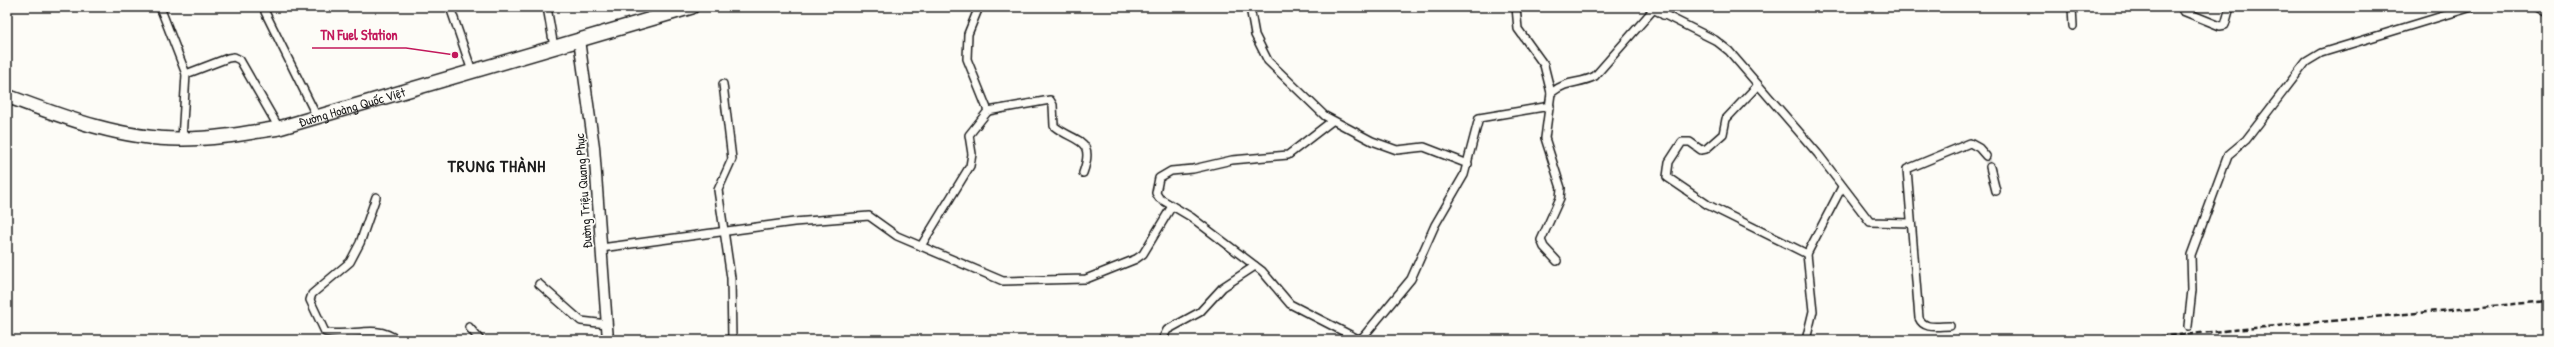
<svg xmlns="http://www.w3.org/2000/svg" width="2554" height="347" font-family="'Patrick Hand',sans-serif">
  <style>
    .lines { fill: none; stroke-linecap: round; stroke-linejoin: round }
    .street-tunnel { stroke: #dbdad6; stroke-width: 7; stroke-dasharray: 7 3.5; stroke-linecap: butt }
    .street-casing { stroke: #1c1c1c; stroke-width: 10 }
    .secondary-casing { stroke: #1c1c1c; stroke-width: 13 }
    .highway-casing { stroke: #1c1c1c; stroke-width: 16 }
    .street { stroke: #fdfcf7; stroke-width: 7 }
    .secondary { stroke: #fdfcf7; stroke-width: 10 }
    .highway { stroke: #fdfcf7; stroke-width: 13 }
    .rail { stroke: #1c1c1c; stroke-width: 2.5; stroke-dasharray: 6 3; stroke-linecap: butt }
    .labels { text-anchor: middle; stroke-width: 3.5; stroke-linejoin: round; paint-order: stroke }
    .street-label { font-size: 13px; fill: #1c1c1c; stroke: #fdfcf7 }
    .district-label { font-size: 17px; font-weight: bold; letter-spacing: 1px; fill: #1c1c1c; stroke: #fdfcf7 }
    .leader { fill: none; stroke: #c2185b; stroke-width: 1.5 }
    .callout-dot { fill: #c2185b; stroke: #fdfcf7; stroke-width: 1.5 }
    .callout-label { font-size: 14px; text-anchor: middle; font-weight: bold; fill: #c2185b; stroke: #fdfcf7; stroke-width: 3.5; stroke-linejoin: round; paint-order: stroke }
  </style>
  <rect width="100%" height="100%" fill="#fdfcf7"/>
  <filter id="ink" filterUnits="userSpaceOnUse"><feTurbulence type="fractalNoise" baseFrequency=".025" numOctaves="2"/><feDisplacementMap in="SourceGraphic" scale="8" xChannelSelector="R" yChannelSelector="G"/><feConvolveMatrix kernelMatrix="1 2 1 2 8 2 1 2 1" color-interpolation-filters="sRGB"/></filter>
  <g filter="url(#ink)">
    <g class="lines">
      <!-- street-tunnel -->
      <path class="street-tunnel" d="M1986,156L1990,167"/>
      <!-- street casing -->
      <g class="street-casing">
        <g id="street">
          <path d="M160,7L186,74L182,139"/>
          <path d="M450,7L472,71"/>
          <path d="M547,7L554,47"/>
          <path d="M1250,7L1255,35L1268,61L1325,116L1372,141L1397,150L1424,147L1468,164"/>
          <path d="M1516,7L1518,29L1544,65L1551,93L1545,138L1561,188L1560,198L1541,240L1544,247L1557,261"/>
          <path d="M1649,7L1715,40L1729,51L1818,154L1870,222L1910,223"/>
          <path d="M2072,7L2073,26"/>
          <path d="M2537,7L2547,13"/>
          <path d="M2183,11L2220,26L2225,25L2230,7"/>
          <path d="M265,12L317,117"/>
          <path d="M1663,15L1669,7"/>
          <path d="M186,74L228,58L234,57L240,60L279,128"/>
          <path d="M723,84L732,159L718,190L731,278L732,340"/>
          <path d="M1758,85L1726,119L1723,134L1706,149L1701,150L1690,142H1682L1669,162L1667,177L1708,205L1807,254"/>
          <path d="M1551,93C1569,79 1578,85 1595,76L1653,10"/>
          <path d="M988,111L1050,100L1053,105L1054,126C1075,143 1096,137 1083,173"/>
          <path d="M1332,121L1288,155L1232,160L1193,169L1171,171L1159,178L1156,193L1159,198L1191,217L1262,271L1290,304L1358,339L1363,337L1411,279L1435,225L1464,175L1479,118L1550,106"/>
          <path d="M1990,167L1996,191"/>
          <path d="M376,197L360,243L350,262L312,294L310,300L325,332C349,339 375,322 397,340"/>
          <path d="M921,246L970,166L972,154L969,135L988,111L967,59L968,34L979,7"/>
          <path d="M601,248L794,222L869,216L897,236L1003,281L1086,279L1136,259L1143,254L1172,206"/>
          <path d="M539,284L581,321L607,324"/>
          <path d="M1950,326C1938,326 1924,330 1919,318L1907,169L1970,143L1979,148L1986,156"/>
          <path d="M2188,326L2192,290L2191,255L2228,155L2246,140L2306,62L2321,53L2472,7"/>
          <path d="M469,327L480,340"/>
          <path d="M1162,340L1167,330L1200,312L1223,287L1255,266"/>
          <path d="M1806,340L1813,311L1807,254L1842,187"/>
        </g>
      </g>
      <!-- secondary casing -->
      <g class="secondary-casing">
        <path id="secondary" d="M579,40L594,147L608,340"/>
      </g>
      <!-- highway casing -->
      <g class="highway-casing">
        <g id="highway">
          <path id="s1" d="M7,96C63,117 122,140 183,139C216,139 247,133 279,128L692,7"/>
        </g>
      </g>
      <!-- street -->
      <use href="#street" class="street"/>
      <!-- secondary -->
      <use href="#secondary" class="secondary"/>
      <!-- highway -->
      <use href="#highway" class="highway"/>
      <!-- rail -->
      <path class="rail" d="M2125,340L2547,301"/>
    </g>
  </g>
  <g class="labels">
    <!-- street labels -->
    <g class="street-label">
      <text dy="5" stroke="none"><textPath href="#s1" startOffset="355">Đường Hoàng Quốc Việt</textPath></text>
      <text transform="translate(583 191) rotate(-94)" y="5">Đường Triệu Quang Phục</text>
    </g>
    <!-- district labels -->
    <g class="district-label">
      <text x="497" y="172">TRUNG THÀNH</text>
    </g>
  </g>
  <!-- callouts -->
  <path class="leader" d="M455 55L406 48H312"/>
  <circle class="callout-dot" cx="455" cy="55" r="4"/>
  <g class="callout-label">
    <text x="359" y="40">TN Fuel Station</text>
  </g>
  <!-- margin -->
  <rect width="2554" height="347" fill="none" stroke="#fdfcf7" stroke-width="24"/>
  <rect x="12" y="12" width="2530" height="323" fill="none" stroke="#1c1c1c" stroke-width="1.5" filter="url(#ink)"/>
</svg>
